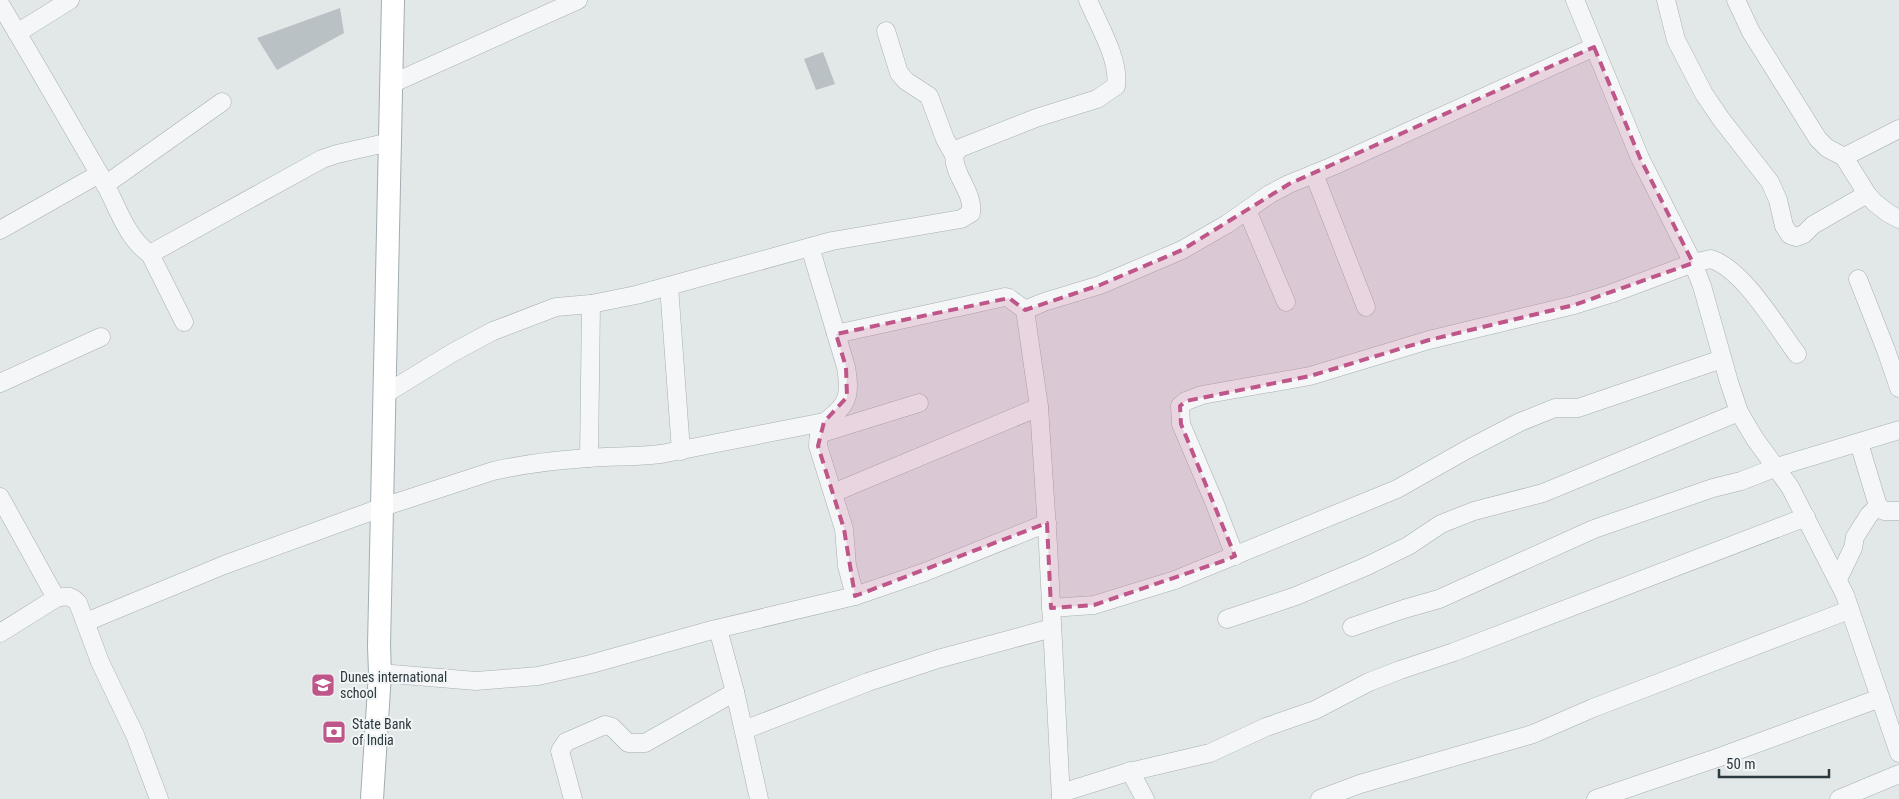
<svg xmlns="http://www.w3.org/2000/svg" width="1899" height="799" font-family="'Roboto Condensed',sans-serif">
  <style>
    .building { fill: #b9c1c5 }
    .lines { fill: none; stroke-linecap: round; stroke-linejoin: round }
    .minor-casing { stroke: #a8afb2; stroke-width: 19 }
    .major-casing { stroke: #a2aeb3; stroke-width: 24 }
    .minor { stroke: #f4f6f7; stroke-width: 18 }
    .major { stroke: #fff; stroke-width: 22 }
    .marked { fill: #bf5689; fill-opacity: 0.2; stroke: #bf5689; stroke-width: 4; stroke-dasharray: 10 6; stroke-linejoin: round }
    .labels { text-anchor: middle; stroke-width: 4; stroke-linejoin: round; paint-order: stroke }
    .poi-label { font-size: 14px; fill: #2c393e; stroke: #f1f5f6; text-anchor: start }
  </style>
  <rect width="100%" height="100%" fill="#e2e7e8"/>
  <!-- building -->
  <g class="building">
    <path d="M340,8L344,33L277,70L257,38Z"/>
    <path d="M823,52L835,84L816,90L804,59Z"/>
  </g>
  <g class="lines">
    <!-- minor casing -->
    <g class="minor-casing">
      <g id="minor">
        <path d="M1575,0L1640,158L1693,263L1702,286L1729,382L1739,412L1755,439L1790,487L1845,595L1899,753"/>
        <path d="M1666,0L1676,40L1704,94L1721,119L1770,182L1778,200L1784,226L1790,235L1796,237L1804,234L1813,225L1867,194"/>
        <path d="M1736,0L1751,32L1818,139L1827,148L1844,157L1867,194L1875,203L1888,213L1899,219"/>
        <path d="M0,4C35,62 69,122 103,180C117,205 126,238 150,254L184,322"/>
        <path d="M886,31L899,73L906,81L929,96L945,139L954,155"/>
        <path d="M17,33L70,0"/>
        <path d="M391,84L578,0"/>
        <path d="M1844,157L1899,129"/>
        <path d="M1314,174L1366,307"/>
        <path d="M105,185L222,102"/>
        <path d="M1247,210L1286,302"/>
        <path d="M0,230L99,174"/>
        <path d="M810,247L846,367C848,379 850,393 844,403C832,423 819,415 818,446L844,529L847,566L855,596"/>
        <path d="M150,254L322,159L337,154L390,142"/>
        <path d="M1858,279L1886,350L1899,388"/>
        <path d="M669,286L681,451"/>
        <path d="M836,334L1005,297L1009,298L1025,310"/>
        <path d="M0,383L101,337"/>
        <path d="M385,394L452,353L493,331L556,307L591,304L636,295L832,241L961,219L971,213C974,192 954,177 954,155L960,148L1036,118L1097,99L1116,86C1120,60 1098,24 1088,0"/>
        <path d="M819,434L919,403"/>
        <path d="M1859,443L1878,506L1884,511H1899"/>
        <path d="M589,458L591,304"/>
        <path d="M833,493L1039,407"/>
        <path d="M0,497L56,598C66,596 71,595 78,603L100,662L135,735L159,799"/>
        <path d="M1235,556L1215,504L1181,424L1180,406L1186,401L1202,395L1310,376L1429,340L1574,305L1610,294L1693,263L1711,259C1744,270 1776,326 1797,354"/>
        <path d="M1838,579L1853,548L1855,537L1869,515L1878,506"/>
        <path d="M1051,608L1094,605L1175,580L1397,489L1466,450L1520,422L1555,408H1578L1722,359"/>
        <path d="M1227,619L1296,596L1367,566L1408,546L1441,524L1474,511L1543,493L1739,412"/>
        <path d="M86,622L224,565L383,507L493,471C524,464 557,460 588,458C613,456 637,457 661,454L824,422"/>
        <path d="M1352,627L1404,609L1439,599L1594,529L1713,488L1741,481L1777,467L1899,430"/>
        <path d="M718,629L735,692L759,799"/>
        <path d="M0,633L56,598"/>
        <path d="M380,673L476,681L538,676L591,664L712,630L855,596L925,572L1047,523"/>
        <path d="M744,730L868,682L938,659L1052,628"/>
        <path d="M1130,771L1145,799"/>
        <path d="M1061,793L1125,773L1210,753L1266,727L1315,710L1369,682L1400,670L1454,652L1806,517"/>
        <path d="M573,799L560,751L566,742L605,725L612,727L628,743H645L735,692"/>
        <path d="M1061,799L1048,545L1039,407L1025,310L1044,302L1100,285L1182,250L1227,224L1270,194L1289,184L1333,166L1594,47"/>
        <path d="M1320,799L1360,784L1533,734L1593,708L1849,610"/>
        <path d="M1596,799L1717,758L1880,698"/>
        <path d="M1839,799L1899,774"/>
      </g>
    </g>
    <!-- major casing -->
    <g class="major-casing">
      <path id="major" d="M372,799L380,673L379,646L393,0"/>
    </g>
    <!-- minor -->
    <use href="#minor" class="minor"/>
    <!-- major -->
    <use href="#major" class="major"/>
  </g>
  <!-- marked area -->
  <path class="marked" d="M1594,47L1640,158L1693,263L1574,305L1429,340L1310,376L1186,401L1180,406L1181,424L1235,556L1223,561L1094,605L1051,608L1047,523L855,596L844,529L818,446L824,422L847,397L846,367L836,334L1009,298L1025,310L1100,285L1182,250L1289,184Z"/>
  <!-- icons -->
  <defs>
    <g id="school-square" transform="scale(1.25)"><rect x="-9" y="-9" width="18" height="18" rx="4" fill="#bf5689" stroke="#f1f5f6"/><path d="M0-5L7-2L0 1L-7-2ZM-4 1L0 2.5L4 1V4Q0 6-4 4Z" fill="#fff"/></g>
    <g id="bank-square" transform="scale(1.25)"><rect x="-9" y="-9" width="18" height="18" rx="4" fill="#bf5689" stroke="#f1f5f6"/><path d="M-6-4H6V4H-6ZM0-2.3a2.3 2.3 0 1 0 0 4.6a2.3 2.3 0 1 0 0-4.6Z" fill="#fff"/></g>
  </defs>
  <g fill-rule="evenodd">
    <use href="#school-square" x="323" y="685"/>
    <use href="#bank-square" x="334" y="732"/>
  </g>
  <g class="labels">
    <!-- poi labels -->
    <g class="poi-label">
      <text x="340" y="682">Dunes international<tspan x="340" dy="16">school</tspan></text>
      <text x="352" y="729">State Bank<tspan x="352" dy="16">of India</tspan></text>
    </g>
  </g>
  <!-- scale -->
  <path d="M1719 769v8h110v-8" fill="none" stroke="#2c393e" stroke-width="2.5"/>
  <text x="1726" y="769" font-size="15" fill="#2c393e" stroke="#f1f5f6" stroke-width="4" paint-order="stroke">50 m</text>
</svg>
